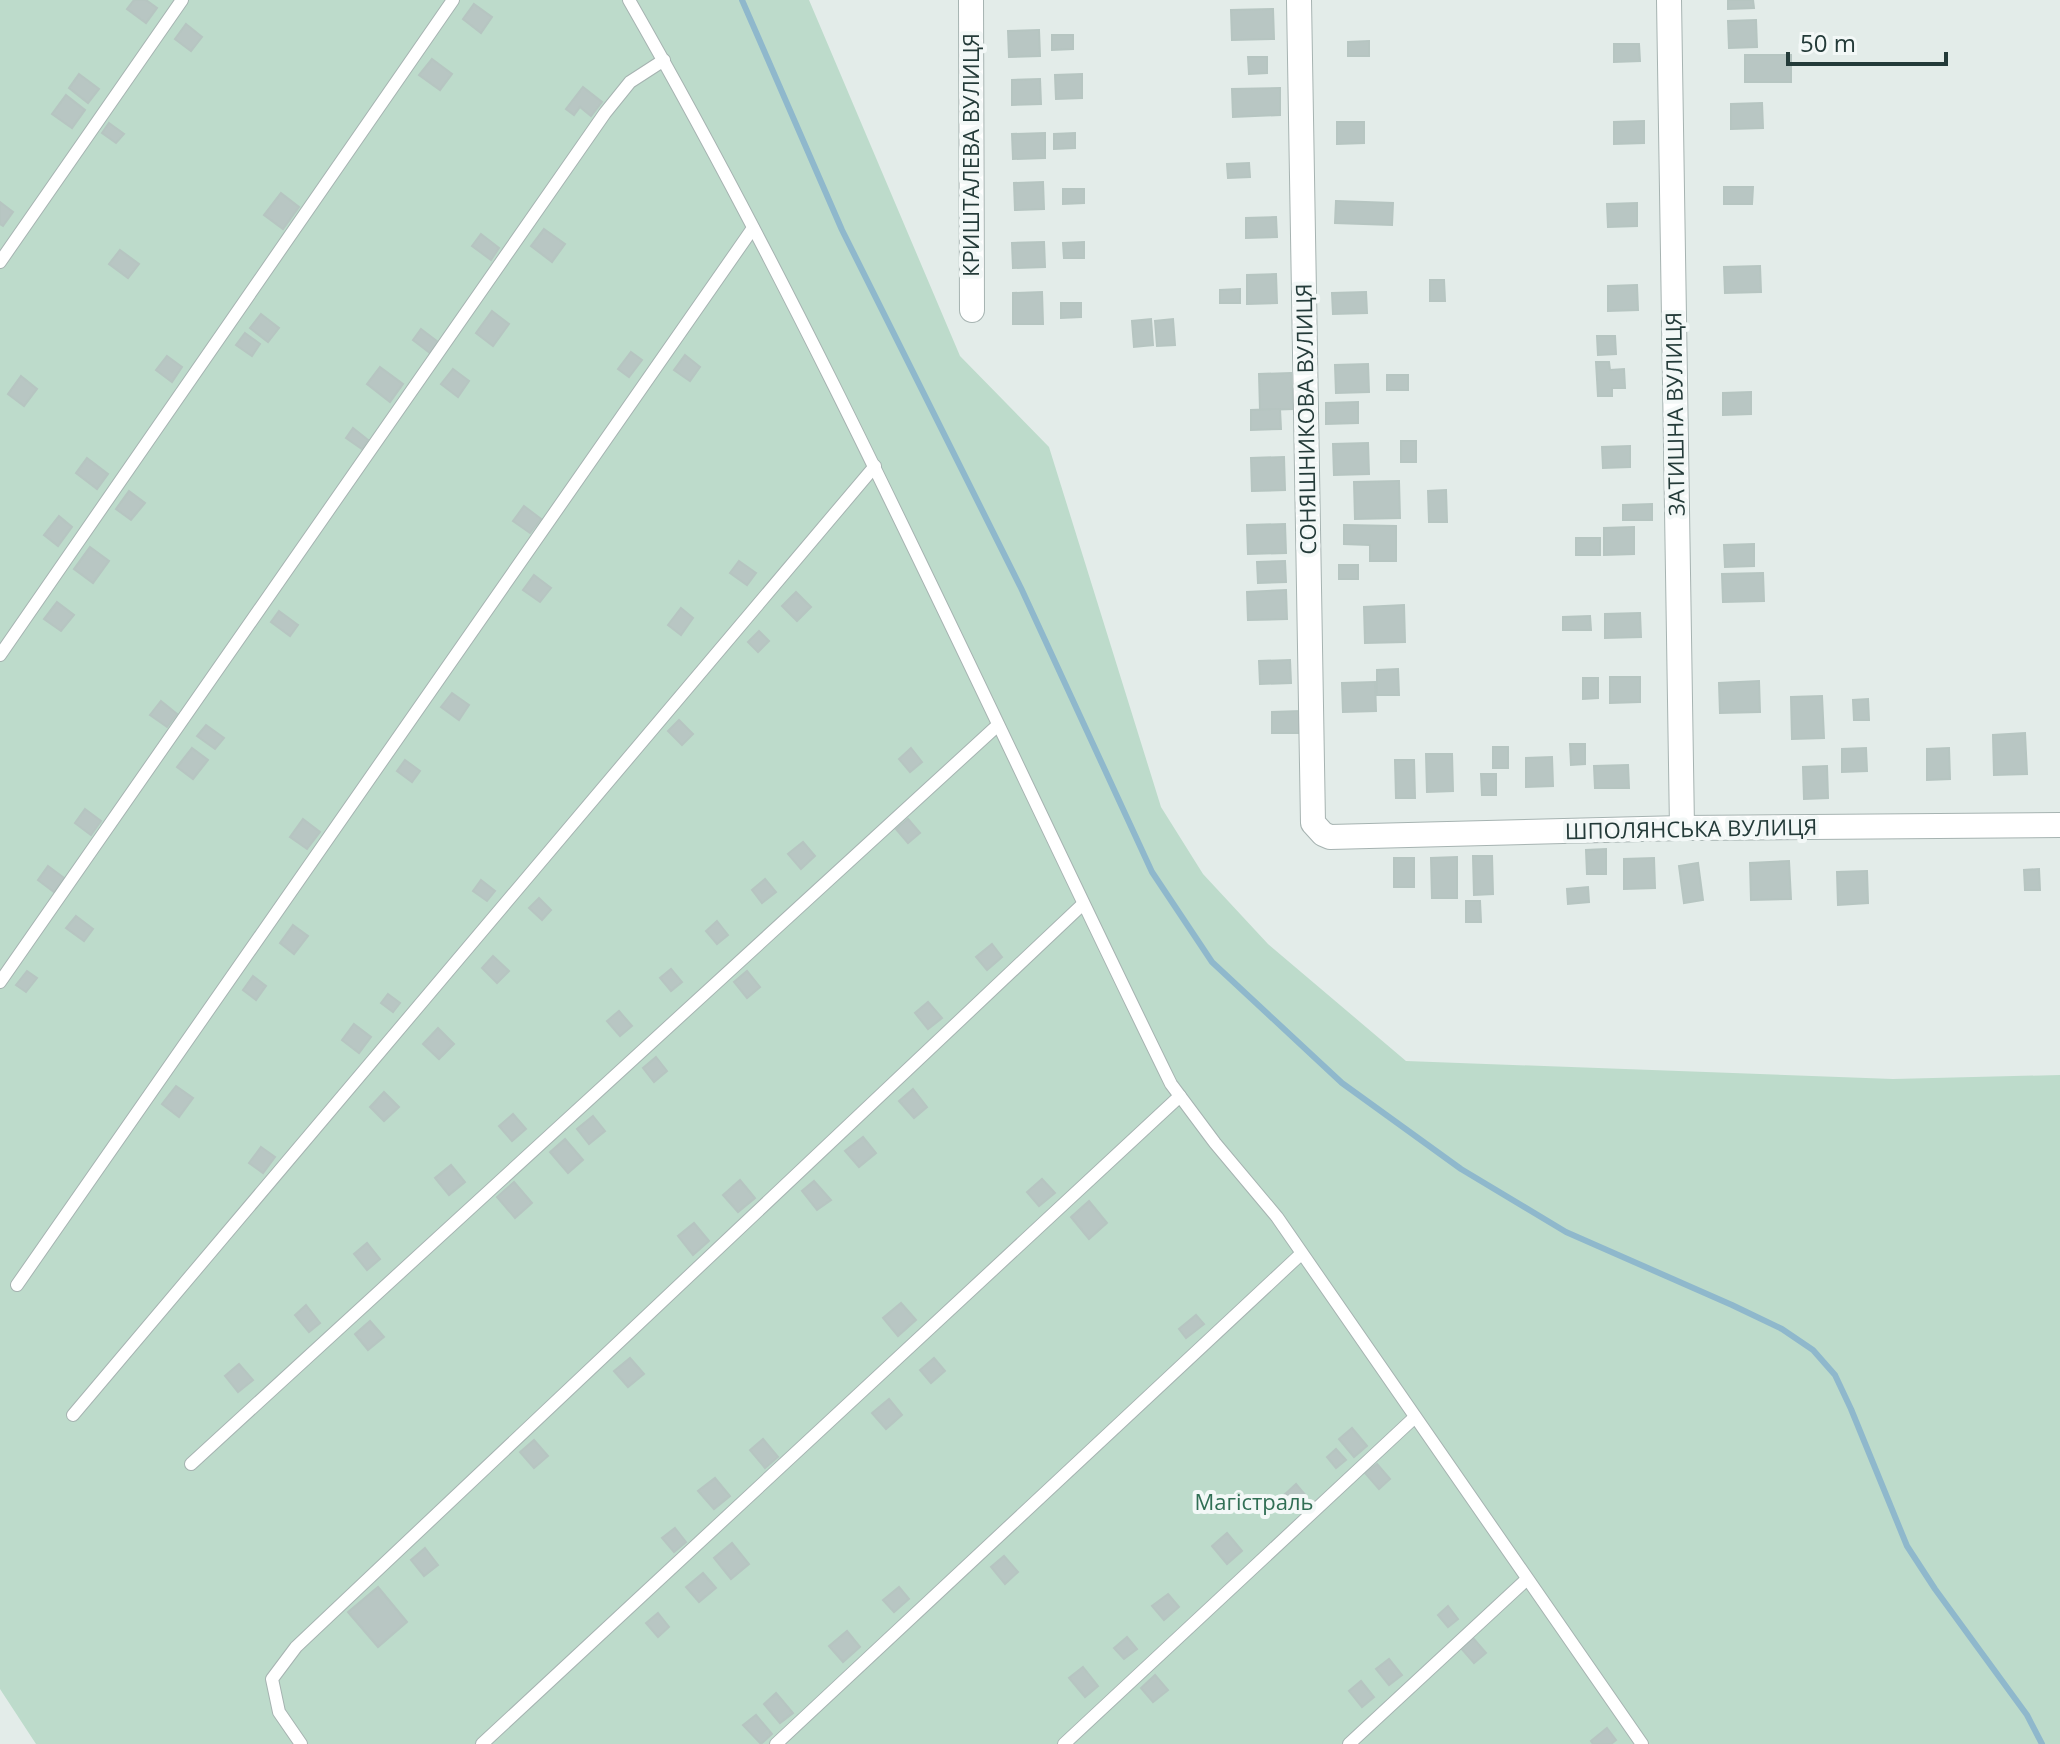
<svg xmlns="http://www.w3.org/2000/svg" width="2060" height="1744" font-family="'Open Sans',sans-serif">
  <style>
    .green { fill: #bddbcb }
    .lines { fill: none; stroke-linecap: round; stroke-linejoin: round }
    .stream { stroke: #8fb8cc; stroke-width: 6 }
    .building { fill: #b8c6c3; stroke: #b6c5c1; stroke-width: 2 }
    .lane-casing { stroke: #a6b3b1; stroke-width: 14 }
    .street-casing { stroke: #a6b3b1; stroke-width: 26 }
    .lane { stroke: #fff; stroke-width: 12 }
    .street { stroke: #fff; stroke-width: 24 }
    .labels { text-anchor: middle; stroke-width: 8; stroke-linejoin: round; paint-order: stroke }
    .street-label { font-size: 22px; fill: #243b39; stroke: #f3f8f7 }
    .park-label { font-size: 22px; fill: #316f55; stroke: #f3f8f7 }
  </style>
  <rect width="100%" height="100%" fill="#e3ece9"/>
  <!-- green -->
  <path class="green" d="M0,0H809L960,356L1049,447L1161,807L1203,874L1268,944L1406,1061L1893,1079L2060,1075V1744H36L0,1689Z"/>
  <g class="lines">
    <!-- stream -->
    <path class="stream" d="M742,0L842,230L1021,588L1152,872L1212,962L1342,1083L1461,1169L1566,1232L1732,1305L1782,1329L1813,1350L1835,1375L1851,1409L1907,1546L1935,1589L2027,1715L2042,1744"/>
  </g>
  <!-- building -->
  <g class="building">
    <path d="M134,0H146L157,8L146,23L127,9Z"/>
    <path d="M1728,0H1753L1754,8L1728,9Z"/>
    <path d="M474,4L492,17L481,33L463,19Z"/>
    <path d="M1273,9L1274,39L1232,40L1231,10Z"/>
    <path d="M1756,20L1757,47L1729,48L1728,21Z"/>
    <path d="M186,24L202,37L191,51L175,39Z"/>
    <path d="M1039,30L1040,56L1009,57L1008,31Z"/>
    <path d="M1052,35H1073V49L1052,50Z"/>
    <path d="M1369,41V56H1348V42Z"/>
    <path d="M1614,44H1639L1640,61L1614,62Z"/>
    <rect x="1745" y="55" width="46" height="27"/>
    <path d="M1248,57H1267V73L1249,74Z"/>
    <path d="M432,59L452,74L440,90L419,75Z"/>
    <path d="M79,74L99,89L88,103L69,88Z"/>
    <path d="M1082,74V98L1056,99L1055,75Z"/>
    <path d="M1040,79L1041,104L1012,105V80Z"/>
    <path d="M583,87L602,102L591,116L580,107L574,115L566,109Z"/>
    <path d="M1280,88V115L1233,117L1232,89Z"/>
    <path d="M66,95L85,110L72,128L52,114Z"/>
    <path d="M1762,103L1763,128L1731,129V104Z"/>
    <path d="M1644,121V143L1614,144V122Z"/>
    <path d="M1337,122H1364V143L1337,144Z"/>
    <path d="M109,123L124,134L116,143L102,133Z"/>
    <path d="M1045,133V158L1013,159L1012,134Z"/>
    <path d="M1075,133V148L1054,149V134Z"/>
    <path d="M1249,163L1250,177L1228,178L1227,164Z"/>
    <path d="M1043,182L1044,209L1015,210L1014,183Z"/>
    <path d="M1724,187H1753L1752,204H1724Z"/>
    <path d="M1063,189H1084V203L1063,204Z"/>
    <path d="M281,193L299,207L283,229L264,215Z"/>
    <path d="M1336,201L1393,203L1392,225L1335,223Z"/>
    <path d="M0,202L13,212L3,226L0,224Z"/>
    <path d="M1637,203V226L1608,227L1607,204Z"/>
    <path d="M1276,217L1277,237L1246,238V218Z"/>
    <path d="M544,229L565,244L552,262L531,246Z"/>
    <path d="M481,234L499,248L491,260L472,246Z"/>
    <path d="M1044,242L1045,267L1013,268L1012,243Z"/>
    <path d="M1084,242V258H1064L1063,243Z"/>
    <path d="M120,250L139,264L128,278L109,264Z"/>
    <path d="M1760,266L1761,292L1725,293L1724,267Z"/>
    <path d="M1276,274L1277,303L1247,304V275Z"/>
    <path d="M1430,280H1444L1445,301H1430Z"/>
    <path d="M1637,285L1638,310L1608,311V286Z"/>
    <path d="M1240,289V303H1220V290Z"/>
    <path d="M1042,292L1043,324H1013V293Z"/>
    <path d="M1366,292L1367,313L1333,314L1332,293Z"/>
    <path d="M1061,303H1081V317L1061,318Z"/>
    <path d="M492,311L509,324L493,346L476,333Z"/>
    <path d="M261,314L279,328L268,342L250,328Z"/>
    <path d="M1151,319L1153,345L1134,347L1132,321Z"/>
    <path d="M1173,319L1175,345L1157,346L1155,321Z"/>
    <path d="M421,329L438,342L430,353L413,340Z"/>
    <path d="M245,333L260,344L252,356L236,345Z"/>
    <path d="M1597,336H1615L1616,354L1598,355Z"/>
    <path d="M631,352L642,360L629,377L618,369Z"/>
    <path d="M685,355L700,367L690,381L674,370Z"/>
    <path d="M167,356L182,367L172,382L156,370Z"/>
    <path d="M1596,362H1609L1610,370L1624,369L1625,388H1612V396H1598Z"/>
    <path d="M1368,364L1369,392L1336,393L1335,365Z"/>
    <path d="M380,367L403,384L390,402L367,384Z"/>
    <path d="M453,369L469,381L458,397L441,384Z"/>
    <path d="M1291,373L1293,409L1260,410L1259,374Z"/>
    <rect x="1387" y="375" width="21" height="15"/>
    <path d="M21,376L37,389L24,406L8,394Z"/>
    <path d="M1751,392V414L1723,415V393Z"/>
    <path d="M1358,402V423L1326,424V403Z"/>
    <path d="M1280,409L1281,429L1251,430V410Z"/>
    <path d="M353,428L368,440L362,449L346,438Z"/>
    <rect x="1401" y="441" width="15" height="21"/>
    <path d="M1368,443L1369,474L1334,475L1333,444Z"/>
    <path d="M1630,446V467L1603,468L1602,447Z"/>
    <path d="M1284,457L1285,490L1252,491L1251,458Z"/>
    <path d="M87,458L108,474L97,489L76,473Z"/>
    <path d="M1399,481L1400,518L1355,519L1354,482Z"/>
    <path d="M1446,490L1447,522H1429L1428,491Z"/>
    <path d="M129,491L145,503L131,520L116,509Z"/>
    <path d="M1652,504V520H1623V505Z"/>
    <path d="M524,506L541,519L530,533L513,521Z"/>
    <path d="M59,516L72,527L58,546L44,535Z"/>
    <path d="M1285,524L1286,553L1248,554L1247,525Z"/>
    <path d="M1344,525L1396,526V561H1370V545L1344,544Z"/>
    <path d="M1634,527V554L1604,555V528Z"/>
    <rect x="1576" y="538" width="24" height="17"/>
    <path d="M1754,544V566L1725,567L1724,545Z"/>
    <path d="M90,547L109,561L93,583L74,569Z"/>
    <path d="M739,561L756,573L747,585L730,573Z"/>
    <path d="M1285,561L1286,582L1258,583L1257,562Z"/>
    <rect x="1339" y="565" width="19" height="14"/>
    <path d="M1763,573L1764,601L1723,602L1722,574Z"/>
    <path d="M534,575L551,588L540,602L523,590Z"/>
    <path d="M1286,590L1287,619L1248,620L1247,592Z"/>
    <path d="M796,592L811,607L797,621L782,606Z"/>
    <path d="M57,602L74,615L61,631L44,619Z"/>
    <path d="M1404,605L1405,642L1365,643L1364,607Z"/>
    <path d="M681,608L693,618L681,635L668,625Z"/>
    <path d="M279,611L298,625L290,636L271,622Z"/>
    <path d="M1640,613L1641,637L1605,638V614Z"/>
    <path d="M1590,616L1591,630H1563V617Z"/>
    <path d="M759,631L769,641L758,652L748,642Z"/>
    <path d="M1290,660L1291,683L1260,684L1259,661Z"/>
    <path d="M1398,669L1399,695H1377V670Z"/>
    <path d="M1610,677H1640V702L1610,703Z"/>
    <path d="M1583,678H1598V698L1583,699Z"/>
    <path d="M1759,681L1760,712L1720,713L1719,683Z"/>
    <path d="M1375,682L1376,711L1343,712L1342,683Z"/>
    <path d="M452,693L469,705L459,720L441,707Z"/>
    <path d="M1822,696L1824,738L1792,739L1791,697Z"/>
    <path d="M1868,699L1869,720H1854L1853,700Z"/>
    <path d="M161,701L177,714L167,727L150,715Z"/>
    <path d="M1301,711V733H1272V712Z"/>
    <path d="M679,720L693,734L682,745L668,731Z"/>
    <path d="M206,725L224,738L215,749L197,736Z"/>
    <path d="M2025,733L2027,774L1994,775L1993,735Z"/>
    <path d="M1570,744H1585V764L1571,765Z"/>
    <rect x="1493" y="747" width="15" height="21"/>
    <path d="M192,748L208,760L193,779L177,767Z"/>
    <path d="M911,748L922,762L910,772L899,759Z"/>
    <path d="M1866,748L1867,771L1842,772V749Z"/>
    <path d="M1949,748L1950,779L1927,780V749Z"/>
    <path d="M1426,754H1452L1453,791L1427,792Z"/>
    <path d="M1552,757L1553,786L1526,787V758Z"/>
    <path d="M405,760L420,771L412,782L397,771Z"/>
    <path d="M1395,760H1414L1415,798H1396Z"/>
    <path d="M1628,765L1629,788H1595L1594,766Z"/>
    <path d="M1827,766L1828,798L1804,799L1803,767Z"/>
    <path d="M1481,774H1496V795H1482Z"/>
    <path d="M85,809L101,821L91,835L75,823Z"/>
    <path d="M303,819L320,832L307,849L290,837Z"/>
    <path d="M908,819L920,833L908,843L896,829Z"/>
    <path d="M803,842L815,856L801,869L788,854Z"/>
    <path d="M1606,849V874H1587L1586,850Z"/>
    <path d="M1473,856H1492L1493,894L1474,895Z"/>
    <path d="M1457,857V898H1432L1431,858Z"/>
    <rect x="1394" y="858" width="20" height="29"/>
    <path d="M1654,858L1655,888L1624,889V859Z"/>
    <path d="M1789,861L1791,899L1751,900L1750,863Z"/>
    <path d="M1698,863L1703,900L1684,903L1679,866Z"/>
    <path d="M48,866L64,878L54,892L38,880Z"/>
    <path d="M2039,869L2040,890H2025L2024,870Z"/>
    <path d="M1867,871L1868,903L1838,905L1837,872Z"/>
    <path d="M765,879L776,892L762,903L752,890Z"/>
    <path d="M481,880L495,891L487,901L473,891Z"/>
    <path d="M1588,887L1589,902L1568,904L1567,889Z"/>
    <path d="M539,898L551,910L542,920L529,908Z"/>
    <path d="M1466,901H1480L1481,922H1466Z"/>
    <path d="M76,916L93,929L84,941L66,928Z"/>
    <path d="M717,921L728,935L717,944L706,931Z"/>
    <path d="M293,925L308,936L294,954L280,943Z"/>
    <path d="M992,944L1002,957L987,970L976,957Z"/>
    <path d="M493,956L509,971L497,983L482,968Z"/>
    <path d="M671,969L682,982L671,991L660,978Z"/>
    <path d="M27,971L37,978L26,992L16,985Z"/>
    <path d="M747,971L760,987L747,998L734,982Z"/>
    <path d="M253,976L266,986L256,1000L243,990Z"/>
    <path d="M388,994L400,1003L393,1012L381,1003Z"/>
    <path d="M928,1002L942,1018L928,1029L915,1013Z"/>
    <path d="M619,1011L632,1026L620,1036L607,1021Z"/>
    <path d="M354,1024L371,1037L359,1053L342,1040Z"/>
    <path d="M438,1028L454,1044L439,1059L423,1044Z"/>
    <path d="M656,1057L667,1071L654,1082L643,1068Z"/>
    <path d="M176,1086L193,1098L179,1117L162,1104Z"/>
    <path d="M913,1089L927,1107L914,1118L899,1101Z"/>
    <path d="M384,1092L399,1107L384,1121L370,1107Z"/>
    <path d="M513,1114L526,1129L512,1141L499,1126Z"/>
    <path d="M593,1116L605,1131L589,1144L577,1129Z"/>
    <path d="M863,1137L876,1153L859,1167L845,1151Z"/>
    <path d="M565,1139L583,1160L568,1173L550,1152Z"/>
    <path d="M261,1147L275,1157L263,1173L249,1163Z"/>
    <path d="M451,1165L465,1182L449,1195L435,1178Z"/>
    <path d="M1042,1179L1055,1193L1039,1206L1027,1192Z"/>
    <path d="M740,1180L755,1198L738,1212L723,1195Z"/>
    <path d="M814,1181L831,1200L817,1210L802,1191Z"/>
    <path d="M514,1182L532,1203L515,1218L497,1197Z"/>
    <path d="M1089,1201L1107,1223L1089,1239L1071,1217Z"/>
    <path d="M694,1223L709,1241L693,1255L678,1236Z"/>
    <path d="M367,1243L380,1259L367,1270L354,1254Z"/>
    <path d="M901,1303L916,1320L898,1336L883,1318Z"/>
    <path d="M306,1305L320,1323L309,1332L295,1315Z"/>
    <path d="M1196,1315L1204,1324L1186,1338L1179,1329Z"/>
    <path d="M370,1321L384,1337L368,1350L355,1334Z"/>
    <path d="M630,1358L644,1374L628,1387L614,1371Z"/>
    <path d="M934,1358L945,1371L931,1383L920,1370Z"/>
    <path d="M239,1364L253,1380L238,1392L225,1376Z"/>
    <path d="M889,1399L902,1415L886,1429L872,1413Z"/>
    <path d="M1352,1428L1367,1446L1354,1457L1339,1439Z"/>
    <path d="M763,1439L778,1457L765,1468L750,1450Z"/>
    <path d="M534,1440L548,1456L534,1468L520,1452Z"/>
    <path d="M1336,1449L1346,1460L1336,1468L1327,1457Z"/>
    <path d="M1377,1464L1390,1479L1379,1489L1365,1473Z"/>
    <path d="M715,1478L730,1496L714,1509L698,1491Z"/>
    <path d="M1296,1484L1307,1497L1294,1507L1284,1495Z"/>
    <path d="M675,1528L686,1542L674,1552L662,1538Z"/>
    <path d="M1227,1533L1242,1551L1227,1564L1212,1546Z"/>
    <path d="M732,1543L749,1564L731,1579L714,1558Z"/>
    <path d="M425,1548L438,1565L424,1576L411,1560Z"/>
    <path d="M1004,1556L1018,1572L1005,1584L991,1567Z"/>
    <path d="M703,1573L716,1588L699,1602L686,1587Z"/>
    <path d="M378,1587L407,1622L378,1647L348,1612Z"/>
    <path d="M899,1587L909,1599L894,1612L883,1600Z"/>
    <path d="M1168,1594L1179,1607L1164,1620L1152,1606Z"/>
    <path d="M1448,1606L1458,1619L1448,1627L1438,1615Z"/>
    <path d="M658,1613L669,1627L658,1637L646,1623Z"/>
    <path d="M847,1631L860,1647L843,1662L829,1646Z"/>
    <path d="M1127,1637L1137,1649L1124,1659L1114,1648Z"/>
    <path d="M1473,1638L1486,1653L1474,1663L1461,1648Z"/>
    <path d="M1389,1659L1402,1675L1389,1685L1376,1669Z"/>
    <path d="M1083,1667L1098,1686L1085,1697L1069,1678Z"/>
    <path d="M1155,1675L1168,1690L1153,1702L1141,1688Z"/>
    <path d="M1361,1681L1374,1697L1362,1707L1349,1691Z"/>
    <path d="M776,1693L793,1713L780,1723L764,1704Z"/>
    <path d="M756,1715L772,1734L761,1744L743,1725Z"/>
    <path d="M1607,1728L1616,1740L1611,1744H1593L1591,1741Z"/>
  </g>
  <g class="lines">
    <!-- lane casing -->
    <g class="lane-casing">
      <g id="lane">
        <path d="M629,0C830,351 993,721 1171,1084L1215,1143L1277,1217L1642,1744"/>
        <path d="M0,262L182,0"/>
        <path d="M0,655L453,0"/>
        <path d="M0,982L605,113L630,82L664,60"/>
        <path d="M17,1285L753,228"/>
        <path d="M73,1415L875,466"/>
        <path d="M191,1464L998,725"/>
        <path d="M301,1744L279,1712L272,1679L296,1647L1083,904"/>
        <path d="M482,1744L1180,1096"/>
        <path d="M776,1744L1301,1254"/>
        <path d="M1064,1744L1415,1417"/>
        <path d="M1349,1744L1526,1580"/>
      </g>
    </g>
    <!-- street casing -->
    <g class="street-casing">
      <g id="street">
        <path d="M971,0L972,310"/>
        <path d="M1299,0L1313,823L1323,834L1330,837L1682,828L2060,825"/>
        <path d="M1669,0L1682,828"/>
      </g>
    </g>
    <!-- lane -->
    <use href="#lane" class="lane"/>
    <!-- street -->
    <use href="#street" class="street"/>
  </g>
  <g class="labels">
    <!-- street labels -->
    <g class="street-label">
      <text transform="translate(971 155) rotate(-90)" y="8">КРИШТАЛЕВА ВУЛИЦЯ</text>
      <text transform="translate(1675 414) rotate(-91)" y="8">ЗАТИШНА ВУЛИЦЯ</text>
      <text transform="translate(1306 419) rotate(-91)" y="8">СОНЯШНИКОВА ВУЛИЦЯ</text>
      <text transform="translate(1691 829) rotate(-1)" y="8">ШПОЛЯНСЬКА ВУЛИЦЯ</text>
    </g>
    <!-- park labels -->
    <g class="park-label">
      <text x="1254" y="1510">Магістраль</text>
    </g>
  </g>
  <!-- scale -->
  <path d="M1788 52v12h158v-12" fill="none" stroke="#243b39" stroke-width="4"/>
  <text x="1800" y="52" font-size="24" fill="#243b39" stroke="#f3f8f7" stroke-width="6" paint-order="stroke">50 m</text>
</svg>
